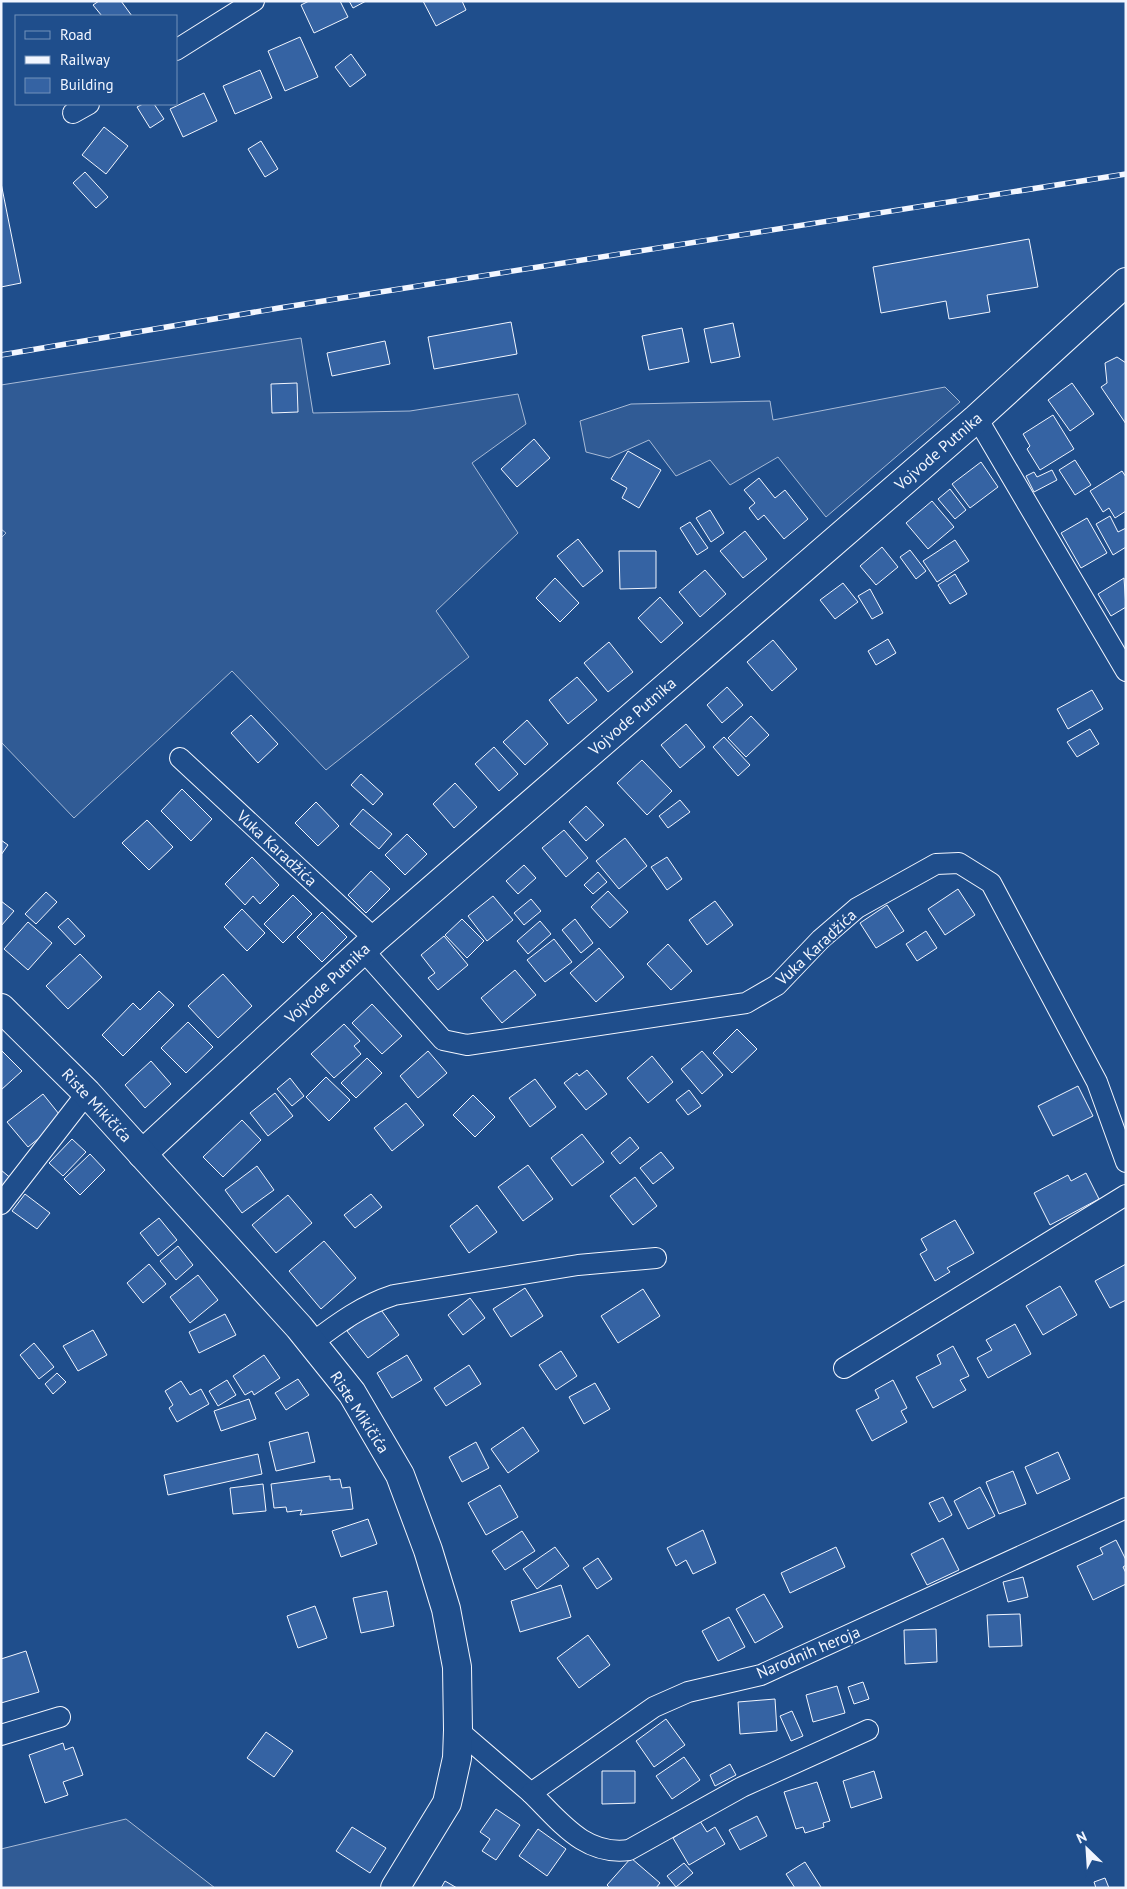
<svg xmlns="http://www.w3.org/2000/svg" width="1127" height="1889" font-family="'PT Sans',sans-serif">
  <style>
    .built { fill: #305b95; stroke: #a8bbd7 }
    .building { fill: #3563a3; stroke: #f2f6ff }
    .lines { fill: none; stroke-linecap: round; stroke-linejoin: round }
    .street-casing { stroke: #f2f6ff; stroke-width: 22 }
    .secondary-casing { stroke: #f2f6ff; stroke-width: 30 }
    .primary-casing { stroke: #f2f6ff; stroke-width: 30 }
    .street { stroke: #1f4e8c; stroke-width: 20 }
    .secondary { stroke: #1f4e8c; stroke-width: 28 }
    .primary { stroke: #1f4e8c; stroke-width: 28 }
    .rail-casing { stroke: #f2f6ff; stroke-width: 5.5 }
    .rail { stroke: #1f4e8c; stroke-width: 4; stroke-dasharray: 11; stroke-linecap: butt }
    .labels { text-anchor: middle; stroke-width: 4; stroke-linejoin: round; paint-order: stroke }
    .street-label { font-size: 16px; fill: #f2f6ff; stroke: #1f4e8c }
  </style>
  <rect width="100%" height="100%" fill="#1f4e8c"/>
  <!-- built -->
  <g class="built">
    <path d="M301,338L313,413L410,411L518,394L526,424L472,463L518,533L436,611L469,657L326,770L232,671L74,818L1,742V538L6,533L1,529V385Z"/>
    <path d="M945,387L960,402L826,517L778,457L730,485L710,460L676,476L649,440L609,458L586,452L580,421L631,404L770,401L773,420Z"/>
    <path d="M126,1819L215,1888H1V1849Z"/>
  </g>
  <!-- building -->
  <g class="building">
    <path d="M99,1H121L132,16H102L93,5Z"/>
    <path d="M309,1H340L348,17L314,33L301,5Z"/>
    <path d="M349,1H366L353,8Z"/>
    <path d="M423,1H462L466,10L436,26Z"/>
    <path d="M300,37L318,77L285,91L268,51Z"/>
    <path d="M351,54L366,75L350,87L335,67Z"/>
    <path d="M260,70L272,98L235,114L223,86Z"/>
    <path d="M204,93L217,121L183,137L170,109Z"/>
    <path d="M143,104H154L164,119L150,128L137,107Z"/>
    <path d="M104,127L128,146L106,174L82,155Z"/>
    <path d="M261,141L278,169L265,177L248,149Z"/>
    <path d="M85,172L108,197L96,208L73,183Z"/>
    <path d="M1,183L21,283L1,287Z"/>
    <path d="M1029,239L1038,287L987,295L990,312L949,319L946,301L881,313L873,267Z"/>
    <path d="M511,322L517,354L434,369L428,337Z"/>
    <path d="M733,323L740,357L711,363L704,329Z"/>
    <path d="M682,328L689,362L649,370L642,336Z"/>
    <path d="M385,341L390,364L332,376L327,353Z"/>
    <path d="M1117,357L1126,363V424L1101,387L1107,383L1105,363Z"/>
    <path d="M297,383L298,412L272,413L271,384Z"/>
    <path d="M1072,383L1094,414L1070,431L1048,400Z"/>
    <path d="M1053,415L1074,449L1040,470L1027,449L1030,446L1023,434Z"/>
    <path d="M534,439L550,458L517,487L501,469Z"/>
    <path d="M628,451L661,470L639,508L622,498L627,488L611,479Z"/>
    <path d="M1075,460L1091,485L1075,495L1059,470Z"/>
    <path d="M981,462L998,487L970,508L952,484Z"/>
    <path d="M1052,470L1057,480L1034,492L1026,476L1034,472L1037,477Z"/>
    <path d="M1122,471L1126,477V511L1115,518L1109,508L1103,512L1090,491Z"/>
    <path d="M759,478L775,498L785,490L808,519L784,539L764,515L758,520L749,508L755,503L744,490Z"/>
    <path d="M950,489L966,510L955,519L938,499Z"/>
    <path d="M932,501L954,527L928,549L906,523Z"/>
    <path d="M710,510L724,533L711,542L696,518Z"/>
    <path d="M1110,516L1118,532L1126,528V547L1113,555L1096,524Z"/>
    <path d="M1087,518L1107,553L1081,568L1061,533Z"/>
    <path d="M690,522L708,548L697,555L680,528Z"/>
    <path d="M745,531L767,559L743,578L720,551Z"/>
    <path d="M578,539L603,571L583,587L557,556Z"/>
    <path d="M955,540L969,561L937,582L923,561Z"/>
    <path d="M882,547L898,567L876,585L860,566Z"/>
    <path d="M910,550L926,571L916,579L900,557Z"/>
    <path d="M619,551H656V588L620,589Z"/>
    <path d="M705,570L726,594L700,617L679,592Z"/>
    <path d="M955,574L967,594L950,604L938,585Z"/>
    <path d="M555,578L579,603L560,622L536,598Z"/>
    <path d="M1124,578L1126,607L1111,616L1098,594Z"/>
    <path d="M843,583L858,602L835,619L820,600Z"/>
    <path d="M870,589L883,613L872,619L858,596Z"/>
    <path d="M660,597L683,623L661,643L638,618Z"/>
    <path d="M888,639L896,653L876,665L868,651Z"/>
    <path d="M773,640L797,669L772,691L747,662Z"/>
    <path d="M609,642L633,672L608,692L584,663Z"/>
    <path d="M577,677L597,700L568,724L549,700Z"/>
    <path d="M727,687L743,705L722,723L707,705Z"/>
    <path d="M1092,690L1103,709L1068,729L1057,709Z"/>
    <path d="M251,715L278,744L258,763L231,733Z"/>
    <path d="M751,716L769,735L746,757L728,738Z"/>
    <path d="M527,720L548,744L525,765L503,742Z"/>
    <path d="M686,724L705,747L680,768L661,745Z"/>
    <path d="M1090,729L1099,744L1077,757L1067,742Z"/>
    <path d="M724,737L750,765L738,776L713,747Z"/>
    <path d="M494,747L518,774L499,791L475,764Z"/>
    <path d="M642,760L672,791L647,815L617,783Z"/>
    <path d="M361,774L383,794L373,805L351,785Z"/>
    <path d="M455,783L477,807L454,828L433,804Z"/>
    <path d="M182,789L212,819L191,841L161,811Z"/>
    <path d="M680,800L690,812L668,828L659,816Z"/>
    <path d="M316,802L339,826L318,846L295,823Z"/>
    <path d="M586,806L604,825L586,841L569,822Z"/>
    <path d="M363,809L392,834L379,849L350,824Z"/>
    <path d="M147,820L173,847L149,870L122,843Z"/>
    <path d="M564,830L588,858L566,877L542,848Z"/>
    <path d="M407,834L427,854L405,875L385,855Z"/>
    <path d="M625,838L647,866L619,889L596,861Z"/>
    <path d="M1,840L8,845L1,855Z"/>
    <path d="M252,857L279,885L260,904L253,896L245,905L225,884Z"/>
    <path d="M667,857L682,879L667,890L651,867Z"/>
    <path d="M524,865L536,878L518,894L506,881Z"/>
    <path d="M371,871L390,889L366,913L348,895Z"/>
    <path d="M598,872L607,882L593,894L584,885Z"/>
    <path d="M958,889L975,915L945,935L928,909Z"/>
    <path d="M608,891L628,912L610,928L591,907Z"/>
    <path d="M46,892L57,902L36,924L25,914Z"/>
    <path d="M293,895L312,914L283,943L264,924Z"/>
    <path d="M493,896L513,920L487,941L468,916Z"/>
    <path d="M531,899L541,911L524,925L514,913Z"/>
    <path d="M1,901L14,911L1,926Z"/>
    <path d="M715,901L733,925L707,945L689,920Z"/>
    <path d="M887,905L904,931L876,948L860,923Z"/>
    <path d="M242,909L265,933L247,951L224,927Z"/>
    <path d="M322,912L347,937L322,962L297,937Z"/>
    <path d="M68,918L85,936L75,945L58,927Z"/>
    <path d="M462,919L484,941L467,958L445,935Z"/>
    <path d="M575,919L593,943L581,953L562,930Z"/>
    <path d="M540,921L551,934L528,954L517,941Z"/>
    <path d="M28,922L52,943L28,970L4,949Z"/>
    <path d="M926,931L937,948L917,961L906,944Z"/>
    <path d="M444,936L468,965L438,990L428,978L435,973L421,955Z"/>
    <path d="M554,939L572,962L545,982L527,960Z"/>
    <path d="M668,944L692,971L671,990L647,964Z"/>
    <path d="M599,948L624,977L596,1002L570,973Z"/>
    <path d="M80,954L102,977L68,1009L46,986Z"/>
    <path d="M515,970L536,995L502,1023L481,998Z"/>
    <path d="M223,974L252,1006L218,1038L188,1006Z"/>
    <path d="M159,991L174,1005L123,1056L102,1035L133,1003L140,1010Z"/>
    <path d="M372,1004L402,1036L382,1054L352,1023Z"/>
    <path d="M188,1022L213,1047L186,1073L161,1048Z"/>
    <path d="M344,1024L360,1041L354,1046L361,1054L334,1078L311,1054Z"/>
    <path d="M737,1029L757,1049L732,1073L713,1053Z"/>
    <path d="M1,1050L22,1071L1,1090Z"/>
    <path d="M428,1051L447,1073L418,1098L400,1076Z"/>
    <path d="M702,1051L723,1075L702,1094L681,1069Z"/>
    <path d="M652,1056L673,1082L648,1103L627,1078Z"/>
    <path d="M367,1058L382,1073L356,1098L341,1083Z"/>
    <path d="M151,1061L171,1084L145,1108L125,1085Z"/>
    <path d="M587,1070L607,1094L586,1110L564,1083L577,1073L579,1076Z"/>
    <path d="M326,1077L350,1100L329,1121L306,1097Z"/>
    <path d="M290,1078L304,1096L292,1106L277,1089Z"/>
    <path d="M535,1079L556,1107L530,1127L509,1098Z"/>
    <path d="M1078,1086L1093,1116L1053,1136L1038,1106Z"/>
    <path d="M689,1090L701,1106L688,1115L676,1100Z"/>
    <path d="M275,1093L293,1116L268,1136L250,1113Z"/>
    <path d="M43,1094L63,1119L28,1147L7,1122Z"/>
    <path d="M473,1095L495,1117L475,1137L453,1115Z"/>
    <path d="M406,1103L424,1125L392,1151L374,1128Z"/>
    <path d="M242,1120L261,1140L223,1177L203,1157Z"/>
    <path d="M582,1134L604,1162L572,1186L551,1158Z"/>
    <path d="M630,1137L639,1148L620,1164L611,1153Z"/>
    <path d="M72,1139L86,1152L63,1176L49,1163Z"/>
    <path d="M661,1152L674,1168L653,1184L640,1168Z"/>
    <path d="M90,1154L105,1170L80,1195L64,1179Z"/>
    <path d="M528,1165L553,1199L523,1221L498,1187Z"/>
    <path d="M257,1166L274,1190L242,1213L225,1190Z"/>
    <path d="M1,1170L13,1180L1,1195Z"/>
    <path d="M1086,1173L1099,1199L1050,1225L1034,1193L1068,1175L1071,1181Z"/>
    <path d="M635,1177L657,1206L633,1225L610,1196Z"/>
    <path d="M25,1194L50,1213L37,1229L12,1211Z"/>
    <path d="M371,1194L382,1207L355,1228L344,1215Z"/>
    <path d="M288,1195L312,1223L276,1253L252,1225Z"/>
    <path d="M477,1205L497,1232L469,1253L450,1226Z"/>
    <path d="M159,1218L177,1240L158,1256L140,1233Z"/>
    <path d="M955,1220L974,1253L947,1268L950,1272L935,1281L920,1254L927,1250L921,1239Z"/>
    <path d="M324,1241L356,1278L321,1309L289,1271Z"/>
    <path d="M178,1246L193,1265L176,1280L160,1261Z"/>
    <path d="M149,1264L166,1284L143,1303L127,1283Z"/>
    <path d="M1126,1264V1300L1110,1308L1095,1281Z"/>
    <path d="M198,1275L218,1300L190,1323L170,1297Z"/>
    <path d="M1060,1286L1077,1315L1043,1335L1026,1306Z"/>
    <path d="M525,1288L543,1316L511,1337L493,1309Z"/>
    <path d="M643,1289L660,1316L618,1343L601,1316Z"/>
    <path d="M470,1298L485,1318L463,1335L448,1315Z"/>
    <path d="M379,1307L399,1335L368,1358L347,1331Z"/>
    <path d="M225,1314L236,1335L199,1353L189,1332Z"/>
    <path d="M1015,1324L1031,1354L988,1378L977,1358L992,1350L986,1340Z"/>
    <path d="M93,1330L107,1355L78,1371L63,1346Z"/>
    <path d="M34,1343L54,1367L39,1379L20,1355Z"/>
    <path d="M953,1346L969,1376L960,1380L966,1390L933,1408L916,1377L941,1364L937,1355Z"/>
    <path d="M561,1351L577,1376L556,1390L539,1365Z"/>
    <path d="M264,1355L280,1378L254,1395L252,1391L245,1395L233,1376Z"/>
    <path d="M407,1355L422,1380L392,1398L377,1373Z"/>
    <path d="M469,1365L481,1384L446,1406L434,1388Z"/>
    <path d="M57,1373L66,1382L53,1394L45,1384Z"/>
    <path d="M298,1379L309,1395L286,1410L275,1393Z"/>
    <path d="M227,1380L236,1395L218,1406L209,1391Z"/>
    <path d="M893,1380L907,1408L901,1411L907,1422L872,1441L856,1410L879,1398L875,1390Z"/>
    <path d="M181,1381L190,1395L201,1389L209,1404L177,1422L169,1408L173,1405L165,1391Z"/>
    <path d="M595,1383L610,1409L584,1424L569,1397Z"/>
    <path d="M249,1399L256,1419L221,1431L214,1411Z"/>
    <path d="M523,1427L539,1451L508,1473L491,1449Z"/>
    <path d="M308,1432L315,1462L276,1471L269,1442Z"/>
    <path d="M476,1442L489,1468L462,1482L449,1457Z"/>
    <path d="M1058,1452L1070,1479L1037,1494L1025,1467Z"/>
    <path d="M258,1454L262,1474L168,1495L164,1475Z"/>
    <path d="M1013,1471L1026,1504L999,1514L986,1482Z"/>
    <path d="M330,1476V1480L340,1479L342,1488L350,1487L353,1509L300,1515L302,1510L287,1512L286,1507L274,1508L271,1484Z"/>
    <path d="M263,1484L266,1511L233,1514L230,1488Z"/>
    <path d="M500,1485L518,1517L486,1535L468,1503Z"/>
    <path d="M980,1487L995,1516L968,1529L954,1501Z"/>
    <path d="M943,1497L952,1515L939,1522L929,1503Z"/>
    <path d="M368,1519L377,1544L341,1557L332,1531Z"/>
    <path d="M703,1530L716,1563L693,1574L686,1560L676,1566L667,1548Z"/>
    <path d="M522,1531L535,1551L505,1570L492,1551Z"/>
    <path d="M943,1538L959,1570L927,1585L911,1554Z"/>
    <path d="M1116,1540L1126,1560V1565L1123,1567L1126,1573V1584L1093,1600L1077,1566L1103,1554L1100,1548Z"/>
    <path d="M555,1547L569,1566L537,1589L523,1569Z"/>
    <path d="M836,1547L845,1567L790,1593L781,1573Z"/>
    <path d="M598,1558L612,1579L597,1589L583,1568Z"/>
    <path d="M1023,1577L1028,1597L1008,1602L1003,1582Z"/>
    <path d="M561,1585L571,1617L520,1632L511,1601Z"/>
    <path d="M387,1591L394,1626L361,1633L353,1598Z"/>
    <path d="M764,1594L783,1627L755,1643L736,1609Z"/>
    <path d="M315,1606L327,1638L298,1648L287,1616Z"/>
    <path d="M1020,1614L1022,1646L989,1647L987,1615Z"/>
    <path d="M729,1617L745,1647L718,1661L702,1631Z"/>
    <path d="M936,1629L937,1662L905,1664L904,1630Z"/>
    <path d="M588,1635L610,1665L579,1688L557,1658Z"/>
    <path d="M26,1651L39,1692L1,1703V1659Z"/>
    <path d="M863,1682L869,1699L854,1704L848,1687Z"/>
    <path d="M837,1686L845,1713L813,1722L806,1695Z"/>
    <path d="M775,1699L777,1731L740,1734L738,1702Z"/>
    <path d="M792,1711L803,1736L791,1741L780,1716Z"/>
    <path d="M666,1719L685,1745L654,1767L636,1741Z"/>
    <path d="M266,1732L293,1751L274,1777L247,1758Z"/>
    <path d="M63,1743L65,1750L73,1747L83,1775L63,1782L68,1795L45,1803L29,1755Z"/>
    <path d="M684,1757L700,1780L672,1799L656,1776Z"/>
    <path d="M730,1764L736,1775L715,1786L710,1775Z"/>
    <path d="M602,1771H635V1803L602,1804Z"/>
    <path d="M874,1771L882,1798L851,1808L843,1781Z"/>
    <path d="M817,1782L830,1821L823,1823L824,1827L805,1833L803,1827L796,1829L784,1792Z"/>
    <path d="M496,1809L520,1825L496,1860L482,1851L490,1839L480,1832Z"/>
    <path d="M757,1816L767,1836L740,1850L729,1830Z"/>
    <path d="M700,1821L707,1832L715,1827L725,1844L689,1865L673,1838Z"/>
    <path d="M352,1827L386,1848L370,1873L336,1851Z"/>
    <path d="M538,1829L566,1849L547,1876L519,1856Z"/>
    <path d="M631,1858L660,1883L656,1888H610L607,1885Z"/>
    <path d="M805,1862L821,1887L820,1888H795L786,1874Z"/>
    <path d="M684,1863L693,1873L676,1887L667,1876Z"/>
    <path d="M1105,1878L1109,1888H1096L1094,1882Z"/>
    <path d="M445,1881L457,1888H441Z"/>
  </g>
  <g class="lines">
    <!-- street casing -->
    <g class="street-casing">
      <g id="street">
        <path d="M176,50L254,1"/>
        <path d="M73,113L89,104"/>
        <path d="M977,418L1126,671"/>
        <path d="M180,758L375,939"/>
        <path d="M363,950L443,1040L467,1045L746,1003L777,985L821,939L857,908L936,864L959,863L991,883L1097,1082L1126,1162"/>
        <path d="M1,1204L87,1093"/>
        <path d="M312,1343C338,1323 363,1305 394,1295L578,1265L656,1258"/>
        <path d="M844,1368L1126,1195"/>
        <path d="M458,1730L531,1793L654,1707L688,1692L761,1675L1126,1508"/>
        <path d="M1,1735L60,1717"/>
        <path d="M531,1793C560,1821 584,1856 629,1850L742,1787L868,1730"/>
      </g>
    </g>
    <!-- secondary casing -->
    <g class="secondary-casing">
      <path id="secondary" d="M142,1154L375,939L977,418L1126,282"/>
    </g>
    <!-- primary casing -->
    <g class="primary-casing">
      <path id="primary" d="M1,1008L87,1093L299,1327L352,1393L400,1475L428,1550L446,1609L457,1667L458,1730L457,1758L447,1803L395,1888"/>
    </g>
    <!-- street -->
    <use href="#street" class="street"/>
    <!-- secondary -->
    <use href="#secondary" class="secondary"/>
    <!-- primary -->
    <use href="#primary" class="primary"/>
    <!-- rail casing -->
    <g class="rail-casing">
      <path id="rail" d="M1,355L279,308L1126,174"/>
    </g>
    <!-- rail -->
    <use href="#rail" class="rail"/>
  </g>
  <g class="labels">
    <!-- street labels -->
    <g class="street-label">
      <text transform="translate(938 451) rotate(-41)" y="6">Vojvode Putnika</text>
      <text transform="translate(632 716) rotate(-41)" y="6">Vojvode Putnika</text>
      <text transform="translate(277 848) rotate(43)" y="6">Vuka Karadžića</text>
      <text transform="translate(816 947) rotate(-43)" y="6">Vuka Karadžića</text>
      <text transform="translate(327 983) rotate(-43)" y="6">Vojvode Putnika</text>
      <text transform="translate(97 1105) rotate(47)" y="6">Riste Mikičića</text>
      <text transform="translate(360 1412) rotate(57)" y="6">Riste Mikičića</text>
      <text transform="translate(808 1652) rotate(-23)" y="6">Narodnih heroja</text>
    </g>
  </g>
  <!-- border -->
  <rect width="1127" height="1889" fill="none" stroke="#f2f6ff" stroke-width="5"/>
  <!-- legend -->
  <rect x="15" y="15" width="162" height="90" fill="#1f4e8c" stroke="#7391ba"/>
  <rect x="25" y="31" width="25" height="8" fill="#1f4e8c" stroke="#7391ba"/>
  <text x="60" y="40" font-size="15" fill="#f2f6ff">Road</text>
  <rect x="25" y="56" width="25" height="8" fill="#f2f6ff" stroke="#7391ba"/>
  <text x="60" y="65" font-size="15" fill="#f2f6ff">Railway</text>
  <rect x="25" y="78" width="25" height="15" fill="#3563a3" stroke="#7391ba"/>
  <text x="60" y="90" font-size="15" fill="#f2f6ff">Building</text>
  <!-- north arrow -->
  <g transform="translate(1087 1849) rotate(335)" stroke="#1f4e8c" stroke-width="4" paint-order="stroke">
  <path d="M0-4L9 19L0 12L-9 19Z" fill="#f2f6ff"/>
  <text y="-8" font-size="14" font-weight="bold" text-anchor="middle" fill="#f2f6ff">N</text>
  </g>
</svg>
